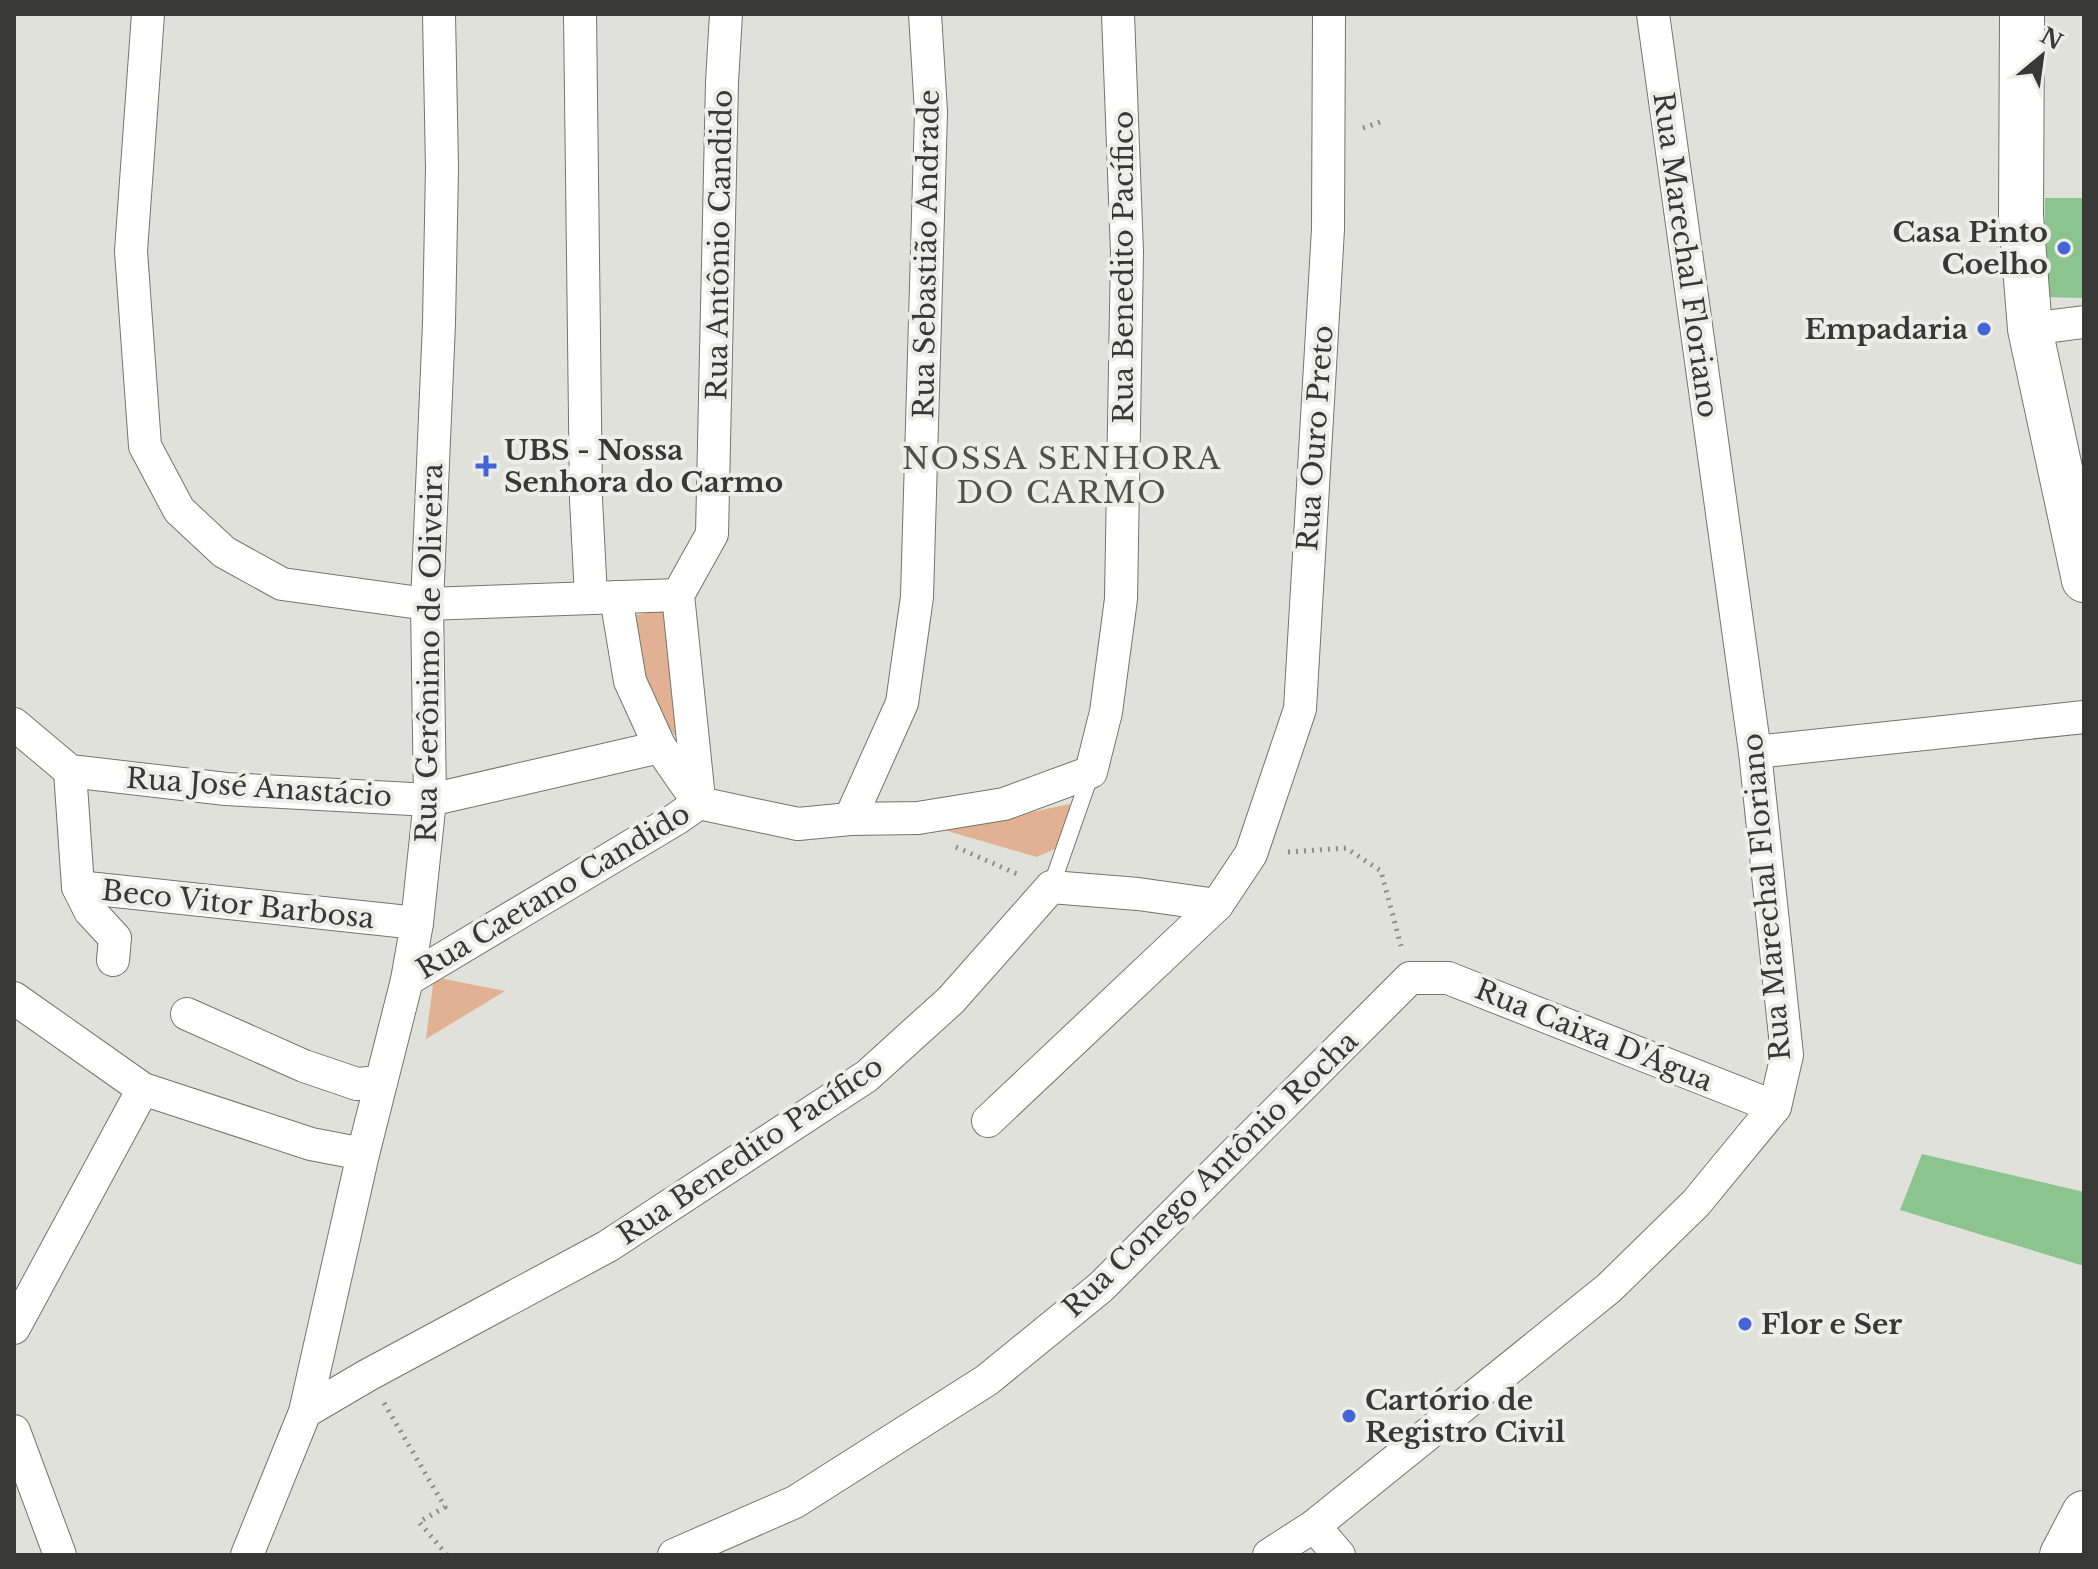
<svg xmlns="http://www.w3.org/2000/svg" width="2098" height="1569" viewBox="0 0 2098 1569" font-family="'Libre Baskerville',serif">
	<rect width="100%" height="100%" fill="#e0e1da"/>
	<g fill="#e2b092">
		<path d="M665,610L677,738C646,700 641,662 636,615Z"/>
		<path d="M1075,803L1061,846L1037,857L944,830Z"/>
		<path d="M434,977L505,991L426,1039Z"/>
	</g>
	<g fill="#8bc58d">
		<path d="M2045,198H2084V298L2044,297Z"/>
		<path d="M1922,1154L2084,1192V1266L1900,1210Z"/>
	</g>
	<g fill="none" stroke-linecap="round" stroke-linejoin="round">
		<defs>
			<path id="service" d="M1051,887L1091,773"/>
			<g id="minor">
				<path d="M148,14L131,251L145,446L179,510L224,552L282,584L427,604L678,595"/>
				<path d="M580,14L586,499L591,597"/>
				<path d="M2030,329L2084,322"/>
				<path d="M616,597L630,681L660,747L699,803L798,824L850,819L918,818L1004,804L1091,772L1106,712L1121,599L1127,252L1118,14"/>
				<path d="M14,724L70,771L226,789L430,800L660,747"/>
				<path d="M1755,752L2084,717"/>
				<path d="M70,771L78,887L90,911L115,938L113,960"/>
				<path d="M699,799L678,595L712,534L722,82L726,14"/>
				<path d="M850,819L902,703L917,597L931,112L925,14"/>
				<path d="M78,887L417,923"/>
				<path d="M407,980L676,819L699,803"/>
				<path d="M14,998L143,1089L311,1144L363,1154"/>
				<path d="M187,1014L304,1066L357,1084L381,1082"/>
				<path d="M988,1121L1217,905L1251,854L1300,709L1328,229L1329,14"/>
				<path d="M14,1328L143,1089"/>
				<path d="M305,1412L368,1375L608,1246L867,1076L951,1000L1051,887L1138,894L1217,905"/>
				<path d="M14,1431L60,1555"/>
				<path d="M1314,1526L1339,1555"/>
				<path d="M247,1555L305,1412L363,1154L407,980L417,923L430,800L427,604L439,323L442,168L439,14"/>
				<path d="M674,1555L795,1502L987,1380L1101,1287L1410,978H1448L1775,1107"/>
				<path d="M1269,1555L1314,1526L1609,1288L1696,1203L1775,1107L1787,1055L1755,752L1653,14"/>
			</g>
			<g id="secondary">
				<path d="M2022,14L2021,216L2030,329L2084,580"/>
				<path d="M2062,1555L2084,1513"/>
			</g>
		</defs>
		<use href="#service" stroke="#74756e" stroke-width="18"/>
		<use href="#minor" stroke="#74756e" stroke-width="34"/>
		<use href="#secondary" stroke="#74756e" stroke-width="46"/>
		<g stroke="#8d8e89" stroke-width="5" stroke-dasharray="2 6" stroke-linecap="butt">
			<path d="M1363,128L1380,122"/>
			<path d="M956,847L1017,874"/>
			<path d="M1288,852L1346,848L1381,871L1401,946"/>
			<path d="M384,1403L445,1507L419,1522L447,1555"/>
		</g>
		<use href="#service" stroke="#fff" stroke-width="16"/>
		<use href="#minor" stroke="#fff" stroke-width="32"/>
		<use href="#secondary" stroke="#fff" stroke-width="44"/>
	</g>
	<g fill="#4365d8" stroke="#edeee7" stroke-width="3">
		<circle cx="2064" cy="248" r="8"/>
		<circle cx="1984" cy="329" r="8"/>
		<path d="M482 454h8v8h8v8h-8v8h-8v-8h-8v-8h8z"/>
		<circle cx="1745" cy="1324" r="8"/>
		<circle cx="1349" cy="1416" r="8"/>
	</g>
	<g text-anchor="middle" stroke-width="8" stroke-linejoin="round" paint-order="stroke">
		<g font-size="28" font-weight="bold" fill="#383936" stroke="#edeee7" text-anchor="start">
			<text x="2048" y="242" text-anchor="end">Casa Pinto<tspan x="2048" dy="32">Coelho</tspan></text>
			<text x="1968" y="339" text-anchor="end">Empadaria</text>
			<text x="504" y="460">UBS - Nossa<tspan x="504" dy="32">Senhora do Carmo</tspan></text>
			<text x="1761" y="1334">Flor e Ser</text>
			<text x="1365" y="1410">Cartório de<tspan x="1365" dy="32">Registro Civil</tspan></text>
		</g>
		<g font-size="28" fill="#383936" stroke="#edeee7">
			<text transform="translate(719 245) rotate(-89)" y="10">Rua Antônio Candido</text>
			<text transform="translate(926 254) rotate(-89)" y="10">Rua Sebastião Andrade</text>
			<text transform="translate(1686 255) rotate(82)" y="10">Rua Marechal Floriano</text>
			<text transform="translate(1123 267) rotate(-90)" y="10">Rua Benedito Pacífico</text>
			<text transform="translate(1315 438) rotate(-86)" y="10">Rua Ouro Preto</text>
			<text transform="translate(429 653) rotate(-89)" y="10">Rua Gerônimo de Oliveira</text>
			<text transform="translate(259 787) rotate(4)" y="10">Rua José Anastácio</text>
			<text transform="translate(553 891) rotate(-31)" y="10">Rua Caetano Candido</text>
			<text transform="translate(1766 897) rotate(-95)" y="10">Rua Marechal Floriano</text>
			<text transform="translate(238 904) rotate(6)" y="10">Beco Vitor Barbosa</text>
			<text transform="translate(1594 1035) rotate(22)" y="10">Rua Caixa D'Água</text>
			<text transform="translate(750 1150) rotate(-34)" y="10">Rua Benedito Pacífico</text>
			<text transform="translate(1210 1174) rotate(-44)" y="10">Rua Conego Antônio Rocha</text>
		</g>
		<g font-size="30" letter-spacing="2" fill="#50514b" stroke="#edeee7">
			<text x="1062" y="469">NOSSA SENHORA<tspan x="1062" dy="34">DO CARMO</tspan></text>
		</g>
	</g>
	<rect width="2098" height="1569" fill="none" stroke="#383936" stroke-width="32"/>
	<g transform="translate(2042 56) rotate(29)" stroke="#edeee7" stroke-width="6" paint-order="stroke">
	<path d="M0-6L14 30L0 20L-14 30Z" fill="#383936"/>
	<text y="-12" font-size="22" font-weight="bold" text-anchor="middle" fill="#383936">N</text>
	</g>
</svg>
